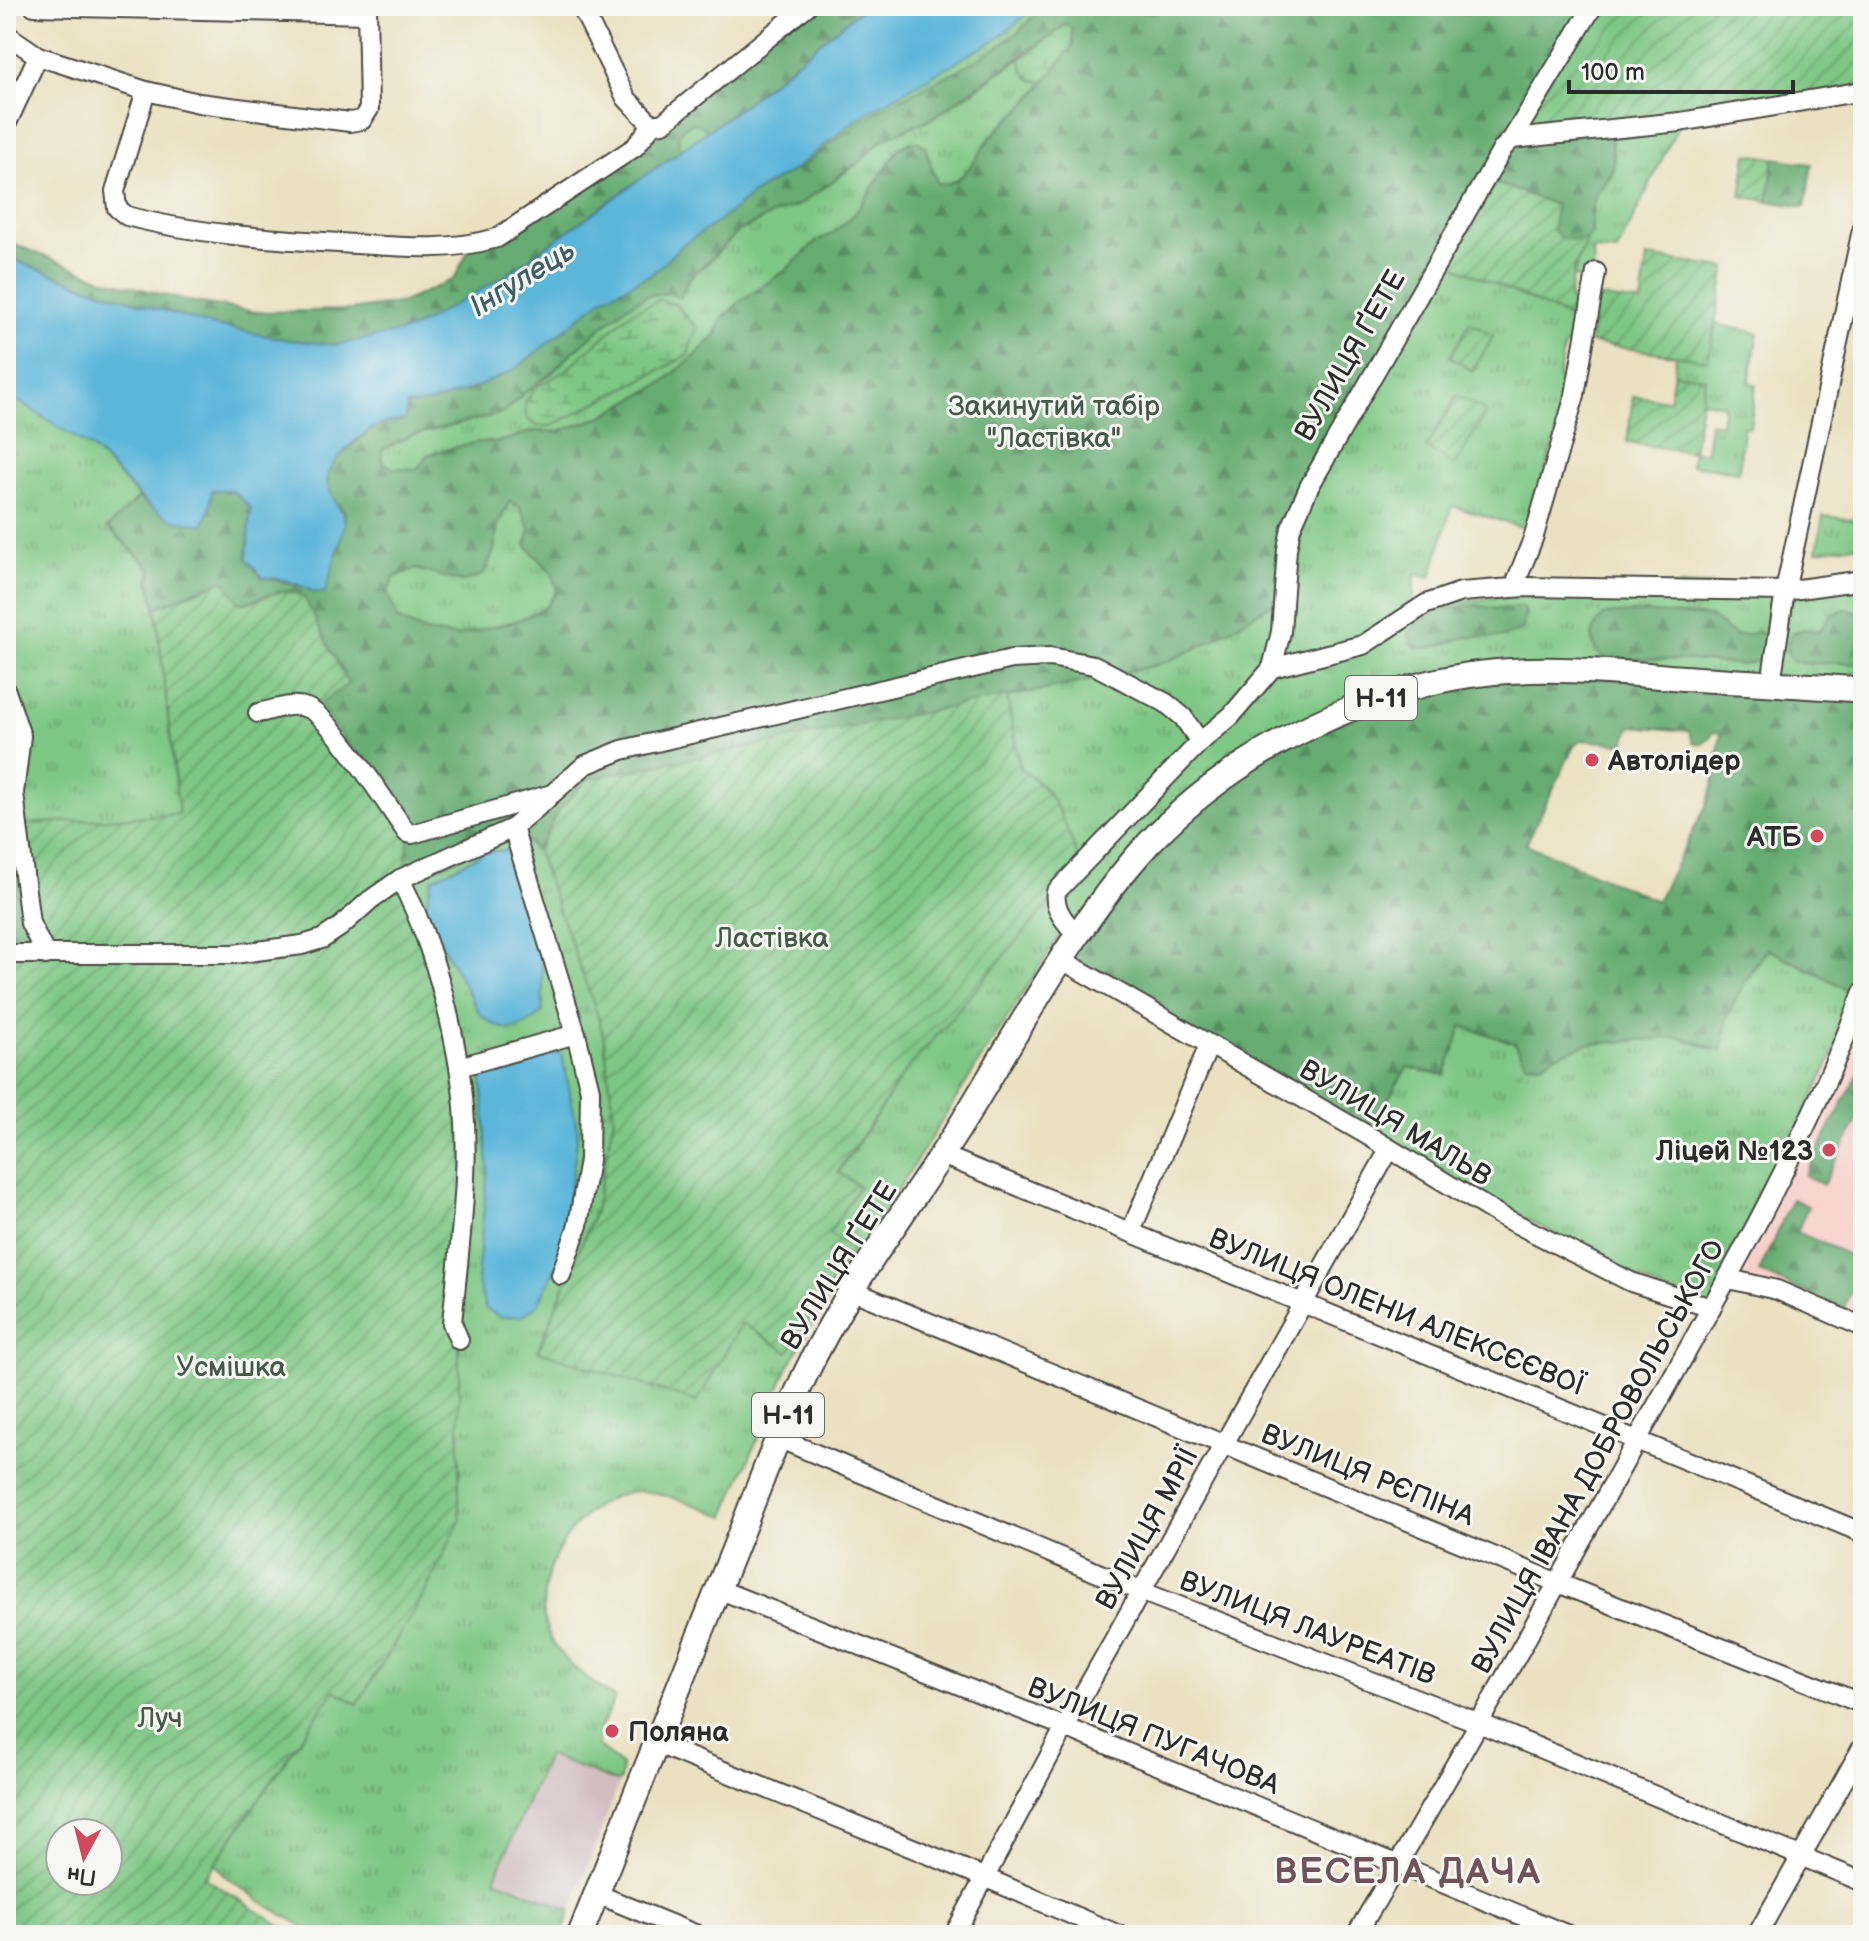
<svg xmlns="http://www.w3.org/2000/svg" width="1869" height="1941" viewBox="0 0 1869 1941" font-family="'Balsamiq Sans',sans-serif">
	<defs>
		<pattern id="grass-tufts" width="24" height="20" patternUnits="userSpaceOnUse" patternTransform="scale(2)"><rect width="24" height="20" fill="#7ec784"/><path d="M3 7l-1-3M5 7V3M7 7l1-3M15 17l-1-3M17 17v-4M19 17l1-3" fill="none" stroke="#67a26c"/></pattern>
		<pattern id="forest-firs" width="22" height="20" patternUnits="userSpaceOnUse" patternTransform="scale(2)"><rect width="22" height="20" fill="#66ac72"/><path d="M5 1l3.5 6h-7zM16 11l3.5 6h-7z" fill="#548c5e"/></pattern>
		<pattern id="wetland-marsh" width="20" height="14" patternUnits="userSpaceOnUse" patternTransform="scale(2)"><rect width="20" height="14" fill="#7ec784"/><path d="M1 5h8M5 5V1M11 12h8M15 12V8" fill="none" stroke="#67a26c"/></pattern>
		<pattern id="garden-furrows" width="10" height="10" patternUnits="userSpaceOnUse" patternTransform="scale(2)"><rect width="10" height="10" fill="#7ec784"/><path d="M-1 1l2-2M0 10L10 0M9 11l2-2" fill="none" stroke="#67a26c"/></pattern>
	</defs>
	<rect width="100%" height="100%" fill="#f6f6f2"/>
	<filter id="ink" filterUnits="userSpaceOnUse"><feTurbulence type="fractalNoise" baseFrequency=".0125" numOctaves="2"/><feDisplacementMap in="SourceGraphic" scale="16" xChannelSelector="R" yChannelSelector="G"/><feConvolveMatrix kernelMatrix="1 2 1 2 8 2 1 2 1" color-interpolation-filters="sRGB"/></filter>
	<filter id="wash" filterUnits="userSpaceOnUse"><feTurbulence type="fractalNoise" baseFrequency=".006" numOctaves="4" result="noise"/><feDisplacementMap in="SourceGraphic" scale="32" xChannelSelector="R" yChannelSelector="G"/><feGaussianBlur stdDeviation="1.8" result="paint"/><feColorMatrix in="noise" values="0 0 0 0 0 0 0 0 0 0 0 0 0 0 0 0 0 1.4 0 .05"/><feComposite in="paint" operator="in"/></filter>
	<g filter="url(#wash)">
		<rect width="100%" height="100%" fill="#ebe1c1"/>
		<path fill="#f7d0c9" d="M1863,992V1327L1729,1279Z"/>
		<path fill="#d2bec1" d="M547,1755L616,1782L620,1781L571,1910L495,1879Z"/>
		<g fill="url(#grass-tufts)" stroke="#547958" stroke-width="2">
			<path d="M1044,43L1073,45C1056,67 1040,89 1022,108C1012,118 999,127 990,138C978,154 961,190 937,183L925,147L870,194L854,215L832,234L817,241L786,270L738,303L723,318L715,336L693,358L661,384L601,417L557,432L534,431L498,442H479L436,452L427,455L418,469L392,468L382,461V450L410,436L503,413L524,393L552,373L568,356L627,306L647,295L668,293L707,264L739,231L777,212L799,205L858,163L883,139L932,118Z"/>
			<path d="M1680,122L1617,252L1593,250L1594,280L1572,277L1586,240L1592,233L1591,209L1596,195L1612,174L1614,163L1611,129Z"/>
			<path d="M1485,179L1495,183L1451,264L1581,323L1578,339L1564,346L1558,379L1571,387L1527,529L1452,506L1431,577L1415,574L1413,611L1426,604L1612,588L1863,580V690L1731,681L1104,899L1067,924L812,1325L787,1369L725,1516C698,1507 653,1485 625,1493C574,1505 530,1579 547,1629C558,1661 589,1680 615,1698L599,1731L598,1746L622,1766L620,1781L616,1782L547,1755L495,1879L571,1910L561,1935H319L271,1908L225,1876L215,1863L334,1690L358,1703L423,1596L461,1518L459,1514V1340L403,884L483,847L524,838L537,851L598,1015L604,1039L614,1117L595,1211L538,1351L743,1323L787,1250L905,1072L1056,892L1058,809L1033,778L1020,770L1007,696L1115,676L1134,668L1156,665L1211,639L1284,596L1291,528Z"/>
			<path d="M1716,324L1758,333L1749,383L1756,384L1750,427H1743L1739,472L1691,465L1693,452H1706L1710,422L1721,424L1724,405L1701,401L1705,378L1674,373L1676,355L1708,359Z"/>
			<path d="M6,393L93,449L139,497L108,528L152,569L149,582L156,608L179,814L17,825L6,691Z"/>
			<path d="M510,501L520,507L531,528L526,545L552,573L557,590L546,607L519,620L456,636L424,632L398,620L387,593L394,577L416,569L462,582L494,551L498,524Z"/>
			<path d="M1823,516L1863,521V544L1817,551Z"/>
			<path d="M1768,949L1838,984L1859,1001L1711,1308L1678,1299L1367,1135L1407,1067L1445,1075L1461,1026L1515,1043L1526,1062L1589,1044L1625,1041L1680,1037L1713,1050C1727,1014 1744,980 1768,949Z"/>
		</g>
		<g fill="url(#forest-firs)" stroke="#486c4e" stroke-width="2" fill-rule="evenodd">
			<path d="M807,6H865L741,107L505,276L410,330L336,345L288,340L210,325L84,286L6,257V241L103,279L188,301L258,312L351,310L403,302L454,279L471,245L583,180Z"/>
			<path d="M1036,6H1593L1614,163C1611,176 1604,182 1597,193C1590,205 1592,219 1592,233L1586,240L1562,239L1553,230L1555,204L1485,180L1309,487L1284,596C1244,620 1202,650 1157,665C1143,669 1131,669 1115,676L587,779L558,811L537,851L524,838L483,847L403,884L321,703L348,683L292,591L278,592L240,604L199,589L156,608L149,582L152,569L108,527L139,497L149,506L210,507L212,490H232L251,508L247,559L262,577L299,585L330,573L345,524L344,512L331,497L327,476L332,463L372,428L387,422L405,420L407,405L430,403L477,387L605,297L653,273L682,245L719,221L754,193L795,169L828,140ZM1066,25L1072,45C1056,67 1040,89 1022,108C1012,118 999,127 990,138C978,154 961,191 937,183L925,147L919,142H911L899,148L854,215L832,234L817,241L786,270L738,303L723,318L715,336L693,358L661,384L601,417L557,432L534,431L498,442H479L436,452L427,455L418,469L392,468L382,461V450L410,436L503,413L524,393L552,373L568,356L627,306L648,295L668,293L680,298L688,280L739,231L777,212L799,205L858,163L883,139L932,118ZM510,501L520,507L530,528L526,545L552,573L557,591L546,607L519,620L456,636L424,632L398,620L387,592L394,577L416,569L462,582L483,575L494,551L498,524Z"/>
			<path d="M1774,158L1812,164L1805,207L1768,201Z"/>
			<path d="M1476,605L1497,609L1522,607L1526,612L1523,628C1497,646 1485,631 1460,639C1444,644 1433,649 1416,648L1411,643L1409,634C1424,608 1450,608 1476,605Z"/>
			<path d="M1844,609L1863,612V665C1852,664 1842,662 1831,663C1807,664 1775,669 1792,633L1804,629L1818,632L1830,616Z"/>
			<path d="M1642,612L1710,617L1735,636L1758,632L1771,641L1759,661L1743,665L1689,660L1605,658C1586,645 1590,630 1604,615Z"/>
			<path d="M1483,673L1863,690V992L1859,1001L1838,984L1768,949L1753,968L1727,1016L1722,1051L1680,1037L1625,1041L1589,1044L1553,1056L1542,1064L1526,1063L1515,1043L1462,1026L1445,1075L1407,1067L1367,1135L1062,960L1146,847L1267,749ZM1632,726L1689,731L1693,742L1701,745L1708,740L1714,732L1721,733L1713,785L1707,804L1657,901L1526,844L1574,746L1582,740L1624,744Z"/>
			<path d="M6,691L21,736L14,793L46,955L6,954Z"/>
			<path d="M1863,1065V1110L1823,1185L1805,1175Z"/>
			<path d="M1792,1199L1808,1206L1797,1232L1863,1261L1843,1310L1759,1272Z"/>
		</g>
		<g fill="url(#wetland-marsh)" stroke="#547958" stroke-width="2">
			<path d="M1028,6H1038L1040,9C1005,56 923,84 872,114C846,129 823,151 798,170L791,171L800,155Z"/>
			<path d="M1066,25L1072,27L1073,45L1045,82C1030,82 1022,74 1021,59Z"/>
			<path d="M693,123C703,125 707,128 711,139L681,150C675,137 679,128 693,123Z"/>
			<path d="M660,300L675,304L697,328L687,356L551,426H537L526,418L525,402L535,388L565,371L633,311Z"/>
		</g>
		<g fill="url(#garden-furrows)" stroke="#547958" stroke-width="2" fill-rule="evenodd">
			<path d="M1593,6H1863V91L1512,139Z"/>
			<path d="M1747,154L1774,158L1768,201L1741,196Z"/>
			<path d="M1495,183L1556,205L1553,230L1562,239L1586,240L1574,269L1569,299L1584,302L1581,323L1451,264Z"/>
			<path d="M1647,257L1726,268L1708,360L1590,343L1597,297L1641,303Z"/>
			<path d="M1470,322L1493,336L1473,371L1450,357Z"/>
			<path d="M1674,373L1705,378L1693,452L1627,443L1633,396L1669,400Z"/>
			<path d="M1457,395L1486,412L1455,465L1426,448Z"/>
			<path d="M224,580L240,604C266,601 278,583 304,597L348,684L321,703L327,715L410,827L403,884L465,1098L459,1340V1514L461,1518L423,1596L357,1704L334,1690L205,1878L296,1935H6V954L45,955L17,825L179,814L156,608ZM60,1833H108V1881H60Z"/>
			<path d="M1007,696L1020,770C1056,786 1068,833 1081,866L905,1072L838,1172L859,1186L829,1234L853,1249L788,1352L742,1323L697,1402L538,1351L595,1211L614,1117L604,1039L598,1016L537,851L558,811L587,779Z"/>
		</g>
		<g fill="#5cb6da" stroke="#447082" stroke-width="2">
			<path d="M865,6H1036L1000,37L858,118L795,169L754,193L719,221L682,245L653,273L605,297L514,370L477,387L430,403L407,405L405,420C394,422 384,422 374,428C361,434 328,463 327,478C327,497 343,505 345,524L325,593L315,592L286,580L262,577L247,559L251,508L232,490H212L210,507L204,525L173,520L149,506L93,449L6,393V257L84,286L210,325L288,340L336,345L410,330L505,276L741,107Z"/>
			<path d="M505,850L516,857C531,907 547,959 542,1012C520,1033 503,1035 480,1014L424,912L432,879L485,852Z"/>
			<path d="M543,1052L562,1054L578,1133L561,1257L538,1304L522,1316L500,1317L485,1308L477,1279L488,1167L481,1070Z"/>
		</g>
	</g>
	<g filter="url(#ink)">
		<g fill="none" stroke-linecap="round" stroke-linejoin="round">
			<defs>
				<g id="minor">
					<path d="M34,6L367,14"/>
					<path d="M6,34L38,56L146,91L199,103L350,122L362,120L369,109L367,6"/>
					<path d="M146,91L115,191L117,208L127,216C193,234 270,239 339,243C393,246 445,253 497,238L635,147L652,125L626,98L581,6"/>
					<path d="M6,125L38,56"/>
					<path d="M652,125L663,123L807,6"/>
					<path d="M1512,139L1680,122L1863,91"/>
					<path d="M1514,587L1534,536L1575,395L1596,272"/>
					<path d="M1272,668L1363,645L1426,604L1461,592L1525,587L1785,591L1863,580"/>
					<path d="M1771,683L1785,591L1863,225"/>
					<path d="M6,691L21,736L14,793L30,923L46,955"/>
					<path d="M258,713C274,710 291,702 307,708C332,717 389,808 407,833L412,834L552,794L585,765L622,750L1012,659L1050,657L1094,665L1166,703L1183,717L1200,742"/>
					<path d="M513,828L576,1034L590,1090L589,1160L578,1225L561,1275"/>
					<path d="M400,879C430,937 448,1003 459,1067L576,1034"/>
					<path d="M1078,936C1067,924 1053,910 1056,892L1200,742L1231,716L1272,668L1281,632L1287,549L1291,528L1309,487L1503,148L1512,139L1593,6"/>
					<path d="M6,954H234L302,945L322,939L340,927L370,900L400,879L513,828L547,799"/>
					<path d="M1062,960L1367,1135L1499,1215L1631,1282L1711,1308"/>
					<path d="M942,1155L1863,1533"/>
					<path d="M1131,1231L1209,1045"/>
					<path d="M1729,1279L1777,1290L1863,1327"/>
					<path d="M853,1291L1558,1583L1863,1704"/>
					<path d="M459,1340L452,1323C460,1239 474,1151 459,1067"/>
					<path d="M778,1438L1143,1592L1479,1723L1863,1882"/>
					<path d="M718,1589L1065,1727L1568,1935"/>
					<path d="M655,1743L986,1878L1119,1935"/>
					<path d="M597,1894L697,1935"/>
					<path d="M954,1935L1065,1727L1389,1150"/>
					<path d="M1356,1935C1453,1772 1545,1606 1637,1440C1719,1294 1804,1149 1863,992"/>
					<path d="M1757,1935L1863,1746"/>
				</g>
				<path id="major" d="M580,1935C631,1807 681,1680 733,1552C757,1493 778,1433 805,1375C847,1285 912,1204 964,1120C1021,1027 1074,925 1148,844C1223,764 1326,709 1433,682C1515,662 1599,671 1683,678C1743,682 1803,685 1863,690"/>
			</defs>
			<use href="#minor" stroke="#484642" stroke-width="22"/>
			<use href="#major" stroke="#484642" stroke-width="28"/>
			<use href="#minor" stroke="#fff" stroke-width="18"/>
			<use href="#major" stroke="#fff" stroke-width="24"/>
		</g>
	</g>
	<g fill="#d1495b" stroke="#f6f6f2" stroke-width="3">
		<circle cx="1592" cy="760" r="8"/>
		<circle cx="1817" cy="836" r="8"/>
		<circle cx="1829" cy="1150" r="8"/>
		<circle cx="612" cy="1731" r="8"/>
	</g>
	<g text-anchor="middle" stroke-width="6" stroke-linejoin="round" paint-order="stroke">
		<g fill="#f6f6f2" stroke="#686867" stroke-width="2">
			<rect x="1345" y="676" width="72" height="44" rx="6"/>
			<rect x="752" y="1393" width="72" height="44" rx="6"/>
		</g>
		<g font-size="26" font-weight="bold" fill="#2b2b2b">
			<text x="1381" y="707">Н-11</text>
			<text x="788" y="1424">Н-11</text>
		</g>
		<g font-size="28" fill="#2b2b2b" stroke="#f6f6f2">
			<text transform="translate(1349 355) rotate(-60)" y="10">ВУЛИЦЯ ҐЕТЕ</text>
			<text transform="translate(1396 1122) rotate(31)" y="10">ВУЛИЦЯ МАЛЬВ</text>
			<text transform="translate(838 1265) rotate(-58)" y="10">ВУЛИЦЯ ҐЕТЕ</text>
			<text transform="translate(1397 1311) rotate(22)" y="10">ВУЛИЦЯ ОЛЕНИ АЛЕКСЄЄВОЇ</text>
			<text transform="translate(1597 1456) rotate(-61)" y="10">ВУЛИЦЯ ІВАНА ДОБРОВОЛЬСЬКОГО</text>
			<text transform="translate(1368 1474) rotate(22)" y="10">ВУЛИЦЯ РЄПІНА</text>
			<text transform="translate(1146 1528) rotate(-61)" y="10">ВУЛИЦЯ МРІЇ</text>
			<text transform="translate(1308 1627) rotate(21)" y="10">ВУЛИЦЯ ЛАУРЕАТІВ</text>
			<text transform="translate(1154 1735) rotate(22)" y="10">ВУЛИЦЯ ПУГАЧОВА</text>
		</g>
		<g font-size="28" fill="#445a46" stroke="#f6f6f2">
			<text x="1054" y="415">Закинутий табір<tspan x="1054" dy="32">"Ластівка"</tspan></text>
			<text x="772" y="947">Ластівка</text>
			<text x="231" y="1376">Усмішка</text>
			<text x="160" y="1727">Луч</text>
		</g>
		<g font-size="28" font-weight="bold" fill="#2b2b2b" stroke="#f6f6f2" text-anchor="start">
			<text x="1608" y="770">Автолідер</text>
			<text x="1801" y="846" text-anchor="end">АТБ</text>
			<text x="1813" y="1160" text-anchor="end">Ліцей №123</text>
			<text x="628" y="1741">Поляна</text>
		</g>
		<g font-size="30" font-style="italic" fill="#3c5c68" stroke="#f6f6f2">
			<text transform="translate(522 278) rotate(-32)" y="10">Інгулець</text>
		</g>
		<g font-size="36" font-weight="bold" letter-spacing="2" fill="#6f525c" stroke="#f6f6f2">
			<text x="1408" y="1883">ВЕСЕЛА ДАЧА</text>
		</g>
	</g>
	<rect width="1869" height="1941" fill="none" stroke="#f6f6f2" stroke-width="32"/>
	<g transform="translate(84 1857) rotate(187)"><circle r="38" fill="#f6f6f2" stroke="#a5a5a2" stroke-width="2"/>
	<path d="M0-6L14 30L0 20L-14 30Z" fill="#d1495b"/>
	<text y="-12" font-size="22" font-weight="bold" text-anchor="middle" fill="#2b2b2b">Пн</text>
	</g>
	<path d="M1569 80v12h224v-12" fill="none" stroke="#2b2b2b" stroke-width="4"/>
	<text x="1581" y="80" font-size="24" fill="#2b2b2b" stroke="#f6f6f2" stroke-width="6" paint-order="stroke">100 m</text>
</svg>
